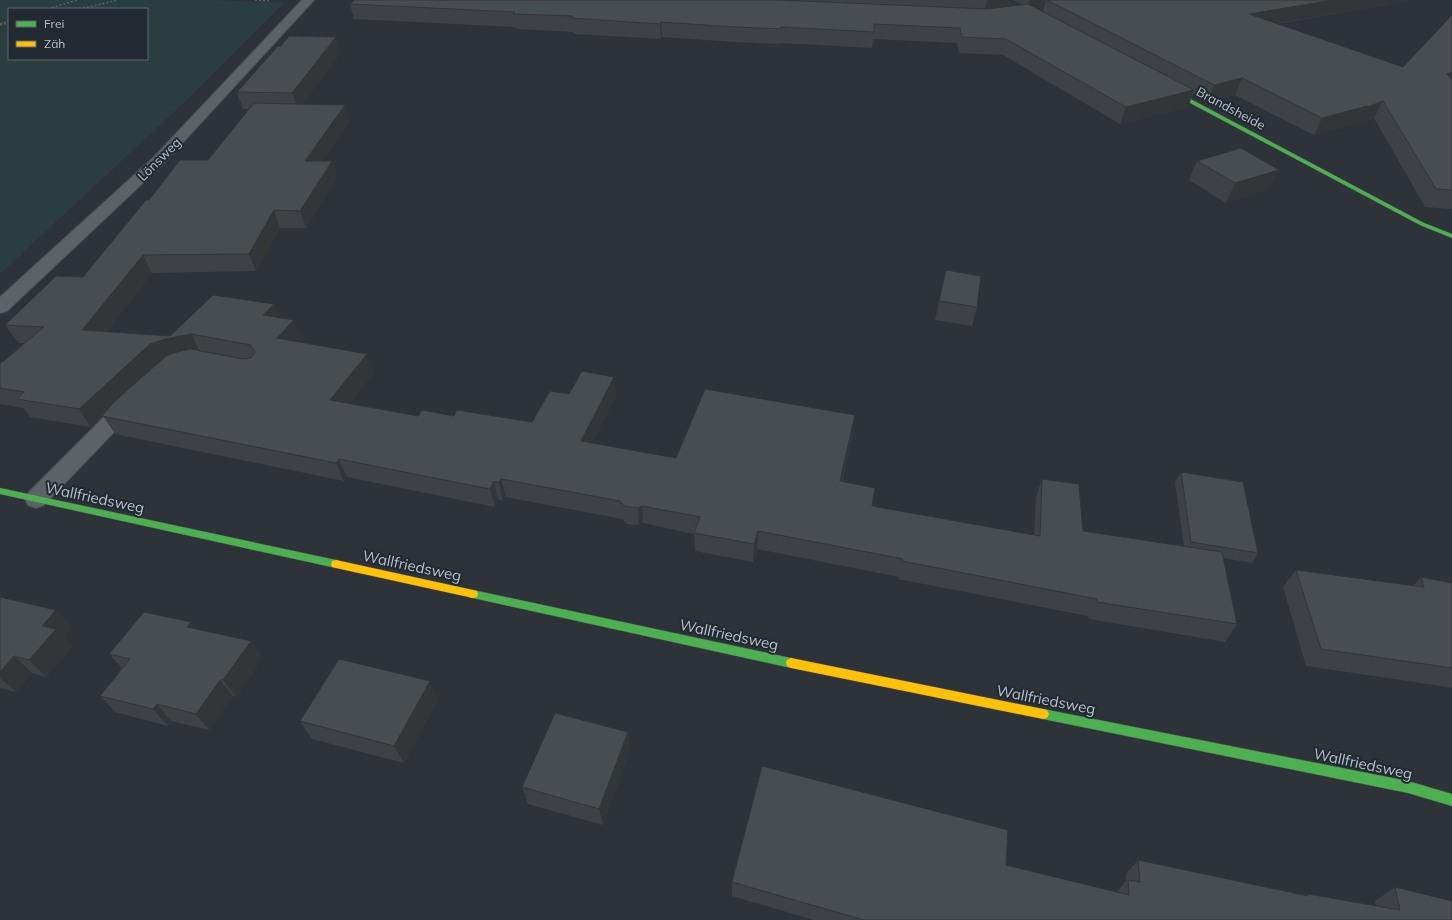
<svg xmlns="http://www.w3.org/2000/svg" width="1452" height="920" viewBox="0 0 1452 920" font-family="Mulish,sans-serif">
	<rect width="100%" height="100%" fill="#2d3339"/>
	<path fill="#2b3e3f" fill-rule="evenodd" d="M0,0H215L284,3L189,98L0,274ZM9,9H147V59H9Z"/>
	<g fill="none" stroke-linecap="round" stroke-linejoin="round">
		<defs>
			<path id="lane" d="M129,397L136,399L139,404L136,409L44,505L36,508L28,505L25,499L28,493L122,399Z"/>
			<path id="street" d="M302,0H314L163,164L7,311L0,313V297L153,158Z"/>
			<g id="fast">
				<path d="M1162,86H1166L1424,223L1452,234V238L1420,225L1162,88Z"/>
				<path d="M0,488L336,560L340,561L341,564L340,567L336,568L0,494Z"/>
				<path d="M473,590L791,658L795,660L796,663L795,666L791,668L473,598L469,597L468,594L469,591Z"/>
				<path d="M1043,709L1408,781L1452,794V806L1408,793L1043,719L1039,718L1037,714L1039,710Z"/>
			</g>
			<g id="slow">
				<path d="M336,560L473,590L477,591L478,594L477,597L473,598L336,568L332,567L331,564L332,561Z"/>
				<path d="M791,658L1043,709L1047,710L1049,714L1047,718L1043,719L791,668L787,666L786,663L787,660Z"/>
			</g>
		</defs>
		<use href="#lane" stroke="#4b4f54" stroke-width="2"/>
		<use href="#street" stroke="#4b4f54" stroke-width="2"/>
		<use href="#fast" stroke="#4b4f54" stroke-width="1"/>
		<use href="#slow" stroke="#4b4f54" stroke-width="1"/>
		<g stroke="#5b6064" stroke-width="1.5" stroke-dasharray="2 2" stroke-linecap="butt">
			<path d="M255,0L269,1"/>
			<path d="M48,9L77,0"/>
			<path d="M71,9L89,7L118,0"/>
			<path d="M0,24L9,21"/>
			<path d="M0,25L9,23"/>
		</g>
		<use href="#lane" fill="#5d6267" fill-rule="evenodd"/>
		<use href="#street" fill="#5d6267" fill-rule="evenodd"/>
		<use href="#fast" fill="#4caf50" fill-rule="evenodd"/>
		<use href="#slow" fill="#ffc107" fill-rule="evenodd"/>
	</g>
	<g fill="#3e4247" fill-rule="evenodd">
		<path d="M355,0H1011L1010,6L1022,4L1012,0H1413L1277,24L1403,67L1452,15V209L1425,207L1374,118L1356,125L1358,123L1314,135L1235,95L1207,102L1193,94L1188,107L1120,124L1003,55L959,53L957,43L873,39L872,48L781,43L780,44L734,42L662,37L661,39L574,34L573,32L516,29L515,27L354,19L350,4ZM1045,4L1043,11L1033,6Z"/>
		<path d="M336,37L341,52L302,104L350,121L322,161H332L337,177L306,228H280L256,271L152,273L106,332L170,336L274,304L279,318L302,337L298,342L367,354L374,372L349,404L418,416H454L532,422L569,394L616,395L592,443L676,458L853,433L842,482L872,506L1034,535L1036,497L1042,479L1083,531L1184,546L1175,482L1181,472L1258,553L1252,563L1223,558L1237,624L1225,642L1089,619L1088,616L898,579L899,577L757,549L753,562L695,551L694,534L643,523L639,525L626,524L622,519L506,497L503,501L498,499L495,507L347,477L344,481L115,434L103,416L91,427L30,417L23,408L0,404V364L25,343H18L5,325L83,277L149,200L208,160L249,109H243L237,92L281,46Z"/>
		<path d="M1197,161L1270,189L1226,203L1189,180Z"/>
		<path d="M946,270L977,307L972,326L935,320Z"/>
		<path d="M1296,570L1413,586L1421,577L1452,583V688L1435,685L1306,666L1283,587Z"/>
		<path d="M0,597L56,610L72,627L64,637L73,646L46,677L32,673L16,692L0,688Z"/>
		<path d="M196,629L251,641L262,658L236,697L233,696L209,730L171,721L168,726L115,712L100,696L122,668L109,654Z"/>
		<path d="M438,699L404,763L312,739L300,721Z"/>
		<path d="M628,732L630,750L603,825L528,804L522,787Z"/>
		<path d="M1138,860L1306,895L1308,894L1376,906L1375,901L1395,887L1452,920H814L732,896V882L1006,865L1117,892L1126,881V874Z"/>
	</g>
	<g fill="#323639">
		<path d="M987,0H1011L1009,10L984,14Z"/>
		<path d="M1030,0H1046L1045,4L1028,7Z"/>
		<path d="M1334,0H1413L1243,29L1249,14Z"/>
		<path d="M661,22L662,37L661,39L660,24Z"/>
		<path d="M336,37L341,52L298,109L292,93Z"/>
		<path d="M1452,72V85L1447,74Z"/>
		<path d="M1242,78L1235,95L1207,102L1214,85Z"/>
		<path d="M1194,90L1188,107L1120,124L1126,107Z"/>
		<path d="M1383,101L1374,118L1356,125L1358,123L1314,135L1322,118Z"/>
		<path d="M345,105L350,121L311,177L305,161Z"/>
		<path d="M332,161L337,177L306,228L300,211Z"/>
		<path d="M1279,170L1270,189L1226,203L1235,183Z"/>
		<path d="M274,210L280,228L256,271L249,254Z"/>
		<path d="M143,255L152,273L93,348L82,330Z"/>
		<path d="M274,304L281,322L263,315Z"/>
		<path d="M294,320L302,337L285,356L277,338Z"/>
		<path d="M191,334L200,352L160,362L91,427L79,409L150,344L165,339Z"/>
		<path d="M367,354L374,372L338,418L330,400Z"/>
		<path d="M614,377L616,395L584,459L581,441Z"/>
		<path d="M855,415L853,433L837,499L840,481Z"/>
		<path d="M339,459L347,477L344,481L336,463Z"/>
		<path d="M501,479L506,497L503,501L499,483Z"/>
		<path d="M494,481L498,499L495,507L490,489Z"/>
		<path d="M642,506L643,523L639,525L638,508Z"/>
		<path d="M758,531L757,549L753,562L754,544Z"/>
		<path d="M56,610L72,627L64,637L73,646L46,677L29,660L42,626Z"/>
		<path d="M191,622L203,639L187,627Z"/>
		<path d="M251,641L262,658L236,697L223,680Z"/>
		<path d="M14,656L32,673L16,692L0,678V672Z"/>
		<path d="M220,680L233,696L209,730L196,714Z"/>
		<path d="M430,681L438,699L404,763L394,746Z"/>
		<path d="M157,704L171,721L168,726L153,709Z"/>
		<path d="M628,732L630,750L603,825L599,809Z"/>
	</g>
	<g fill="#484d52" stroke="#323639">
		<path d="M355,0H779L987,9L1028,4L1194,90L1126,107L1006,39L962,37L960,28L874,24V32L781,27V29L735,27L661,22L660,24L572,18L573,16L513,14L515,12L350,4Z"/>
		<path d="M1047,0H1334L1249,14L1403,67L1452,15V72L1447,74L1452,80V190L1436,189L1383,101L1365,108L1367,106L1322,118L1242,78L1214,85Z"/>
		<path d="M289,36L336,37L292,93L237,92L278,46H281Z"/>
		<path d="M254,103L345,105L305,161H332L300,211L274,210L249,254L143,255L82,330L170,336L213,295L274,304L263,315L294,320L277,338L367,354L330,400L418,416L422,410L454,416L457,410L532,422L550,391L569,394L582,371L614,377L581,441L676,458L705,389L855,415L840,481L875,488L872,506L1040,536L1042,479L1079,484L1083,531L1222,552L1237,624L1097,602V599L902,561L903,559L758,531L754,544L694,533L700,517L642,506L638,508L624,506L620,501L501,479L499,483L494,481L490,489L339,459L336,463L102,416L113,403L166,356L177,352L190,349L243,359L251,358L255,352L251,345L191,334L165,339L150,344L79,409L17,399L24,392L0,388V364L44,327L5,325L56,276L83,277L146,200H149L180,160H208Z"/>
		<path d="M1241,148L1279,170L1235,183L1197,161Z"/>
		<path d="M946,270L981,276L977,307L939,301Z"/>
		<path d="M1181,472L1243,482L1258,553L1191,542Z"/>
		<path d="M1296,570L1424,587L1421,577L1452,583V668L1321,649Z"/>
		<path d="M0,597L56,610L42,626L56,629L29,660L14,656L0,672Z"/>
		<path d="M144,612L191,622L187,627L251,641L223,680H220L196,714L157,704L153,709L100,696L130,659L109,654Z"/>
		<path d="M339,659L430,681L394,746L300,721Z"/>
		<path d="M555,713L628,732L599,809L522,787Z"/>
		<path d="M762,766L1008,830L1006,865L1129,895L1128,880L1140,882L1138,860L1308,896V894L1400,910L1395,887L1452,901V920H864L732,882Z"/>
	</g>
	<g text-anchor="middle" stroke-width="4" stroke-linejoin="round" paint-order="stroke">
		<g font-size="13" fill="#b8c0c9" stroke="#212a33">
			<text transform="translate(1231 108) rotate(28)" y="5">Brandsheide</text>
			<text transform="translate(159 159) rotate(-45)" y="5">Lönsweg</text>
		</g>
		<g font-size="15" fill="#b8c0c9" stroke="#212a33">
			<text transform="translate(95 498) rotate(12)" y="5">Wallfriedsweg</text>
			<text transform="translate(412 566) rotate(12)" y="5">Wallfriedsweg</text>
			<text transform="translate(729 635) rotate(12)" y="5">Wallfriedsweg</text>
			<text transform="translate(1046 700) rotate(11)" y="5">Wallfriedsweg</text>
			<text transform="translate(1363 764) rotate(12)" y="5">Wallfriedsweg</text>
		</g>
	</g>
	<rect x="8" y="8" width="140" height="52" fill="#212a33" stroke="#5d666f"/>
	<rect x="16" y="21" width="20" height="6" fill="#4caf50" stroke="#5d666f"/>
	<text x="44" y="28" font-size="12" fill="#b8c0c9">Frei</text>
	<rect x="16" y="41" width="20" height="6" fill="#ffc107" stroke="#5d666f"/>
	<text x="44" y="48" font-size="12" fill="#b8c0c9">Zäh</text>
</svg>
